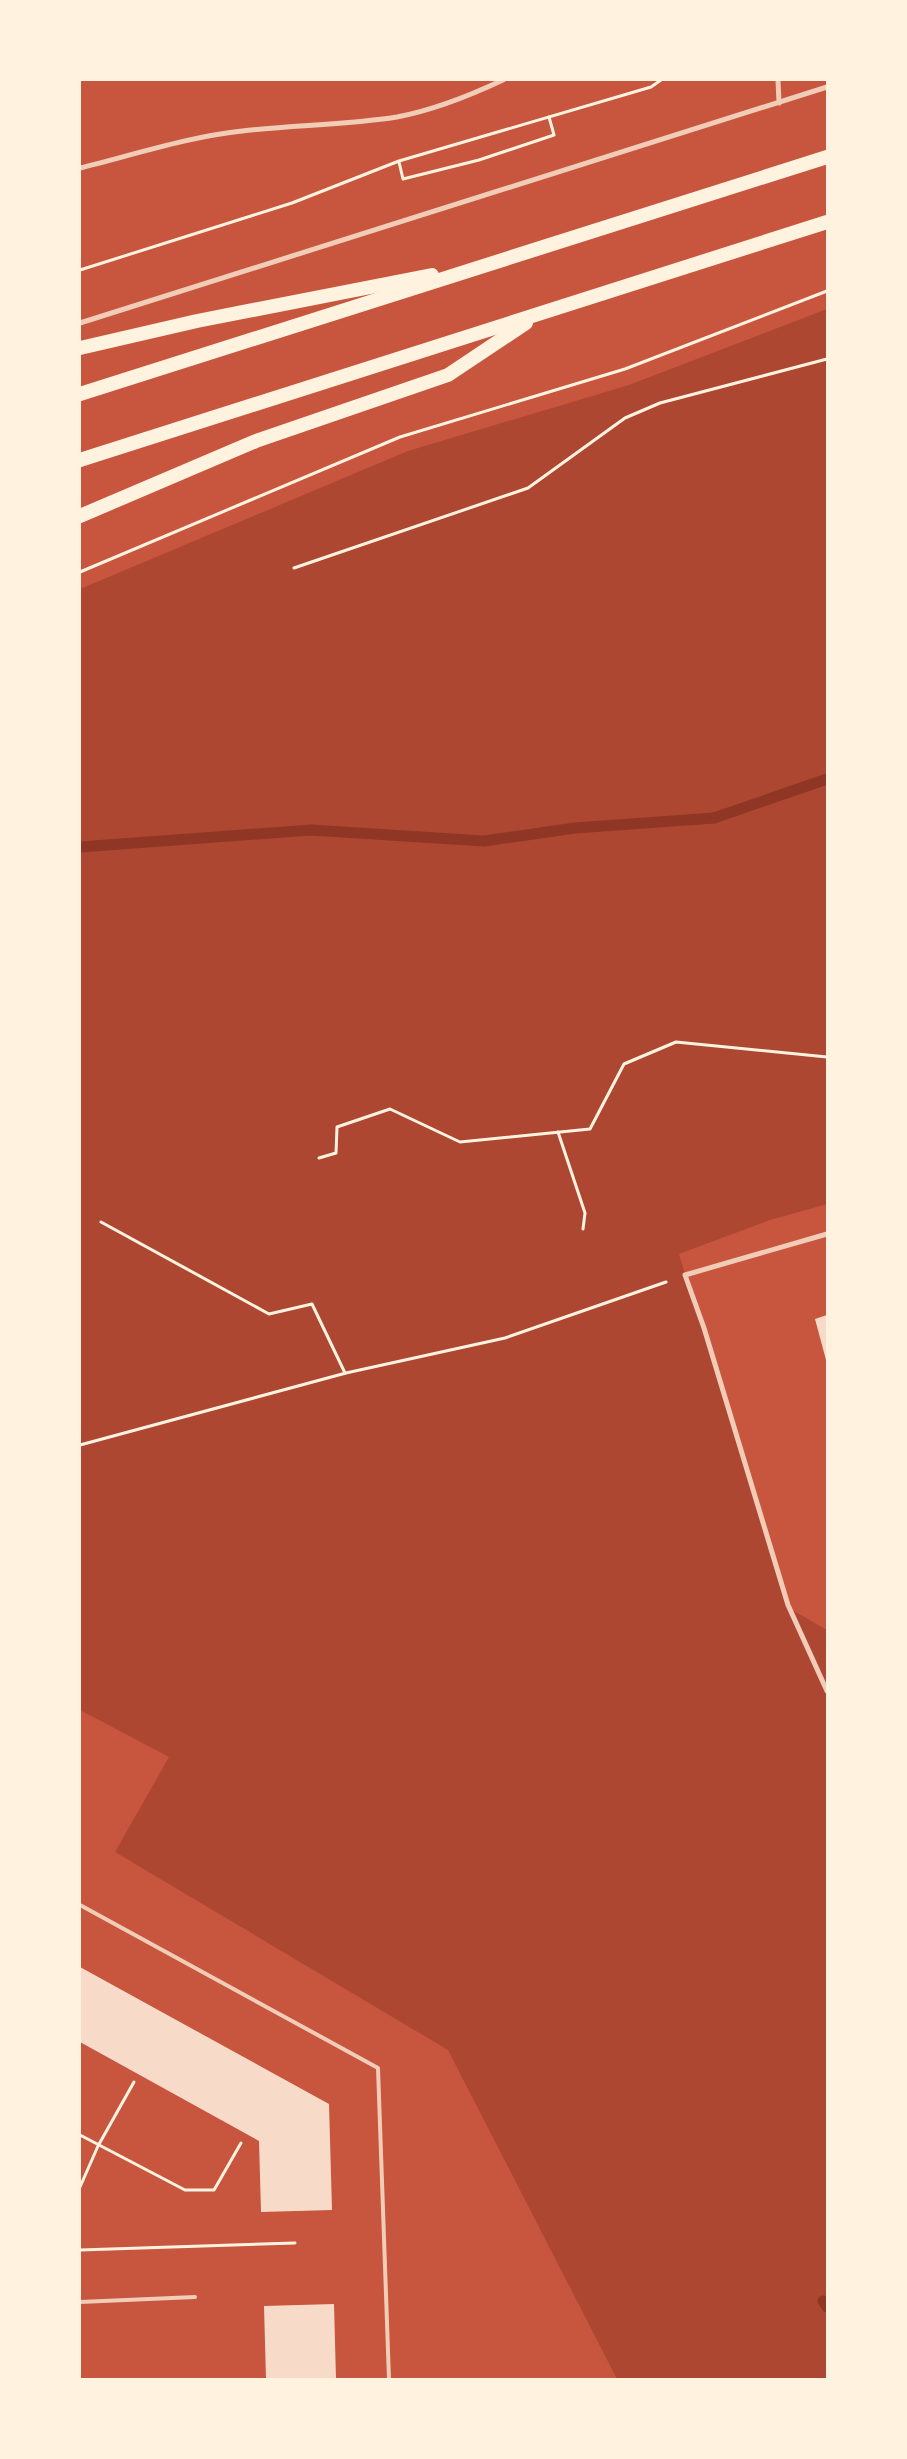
<svg xmlns="http://www.w3.org/2000/svg" width="907" height="2459" viewBox="0 0 907 2459" font-family="'Crimson Pro',serif">
	<rect width="100%" height="100%" fill="#c8553d"/>
	<path fill="#ae4732" d="M827,309V1204L770,1220L679,1254L787,1607L827,1630V2379H617L448,2050L115,1852L169,1757L80,1710V589L408,451L629,385Z"/>
	<g fill="none" stroke-linecap="round" stroke-linejoin="round">
		<g stroke="#8f3625" stroke-width="11">
			<path d="M80,847L311,830L484,841L575,828L714,818L827,779"/>
			<path d="M823,2301L827,2307"/>
		</g>
	</g>
	<g fill="#f7dbc8">
		<path d="M827,1315V1360H826L815,1319Z"/>
		<path d="M80,1967L329,2104L332,2210L261,2212L259,2141L80,2042Z"/>
		<path d="M334,2304L336,2379H266L264,2306Z"/>
	</g>
	<g fill="none" stroke-linecap="round" stroke-linejoin="round">
		<g stroke="#fff3e0" stroke-width="3">
			<path d="M399,162L403,179L479,160L554,135L549,117"/>
			<path d="M80,270L292,203L399,161L651,87L661,80"/>
			<path d="M294,568L528,488L625,418L660,403L827,359"/>
			<path d="M80,572L400,437L625,369L827,291"/>
			<path d="M558,1132L585,1213L583,1229"/>
			<path d="M319,1158L336,1153L337,1127L390,1109L460,1142L590,1129L624,1064L676,1042L827,1057"/>
			<path d="M101,1222L269,1314L312,1304L345,1373"/>
			<path d="M80,1445L346,1373L505,1338L666,1282"/>
			<path d="M80,2135L185,2190H214L241,2143"/>
			<path d="M80,2187L98,2146L134,2082"/>
			<path d="M80,2250L295,2243"/>
		</g>
		<g stroke="#f1ccb7" stroke-width="4">
			<path d="M80,1905L378,2068L389,2379"/>
			<path d="M80,2302L195,2297"/>
		</g>
		<g stroke="#f1ccb7" stroke-width="5">
			<path d="M778,80L779,103"/>
			<path d="M80,168C133,155 187,137 242,131C293,125 346,125 397,117C434,110 469,96 503,80"/>
			<path d="M80,323L827,87"/>
			<path d="M827,1234L685,1275L704,1328L788,1605L827,1691"/>
		</g>
		<g stroke="#fff3e0" stroke-width="14">
			<path d="M80,348L197,321L432,275"/>
			<path d="M80,394L827,157"/>
			<path d="M80,460L827,222"/>
			<path d="M80,516L256,441L448,375L526,323"/>
		</g>
	</g>
	<rect width="907" height="2459" fill="none" stroke="#fff3e0" stroke-width="162"/>
</svg>
